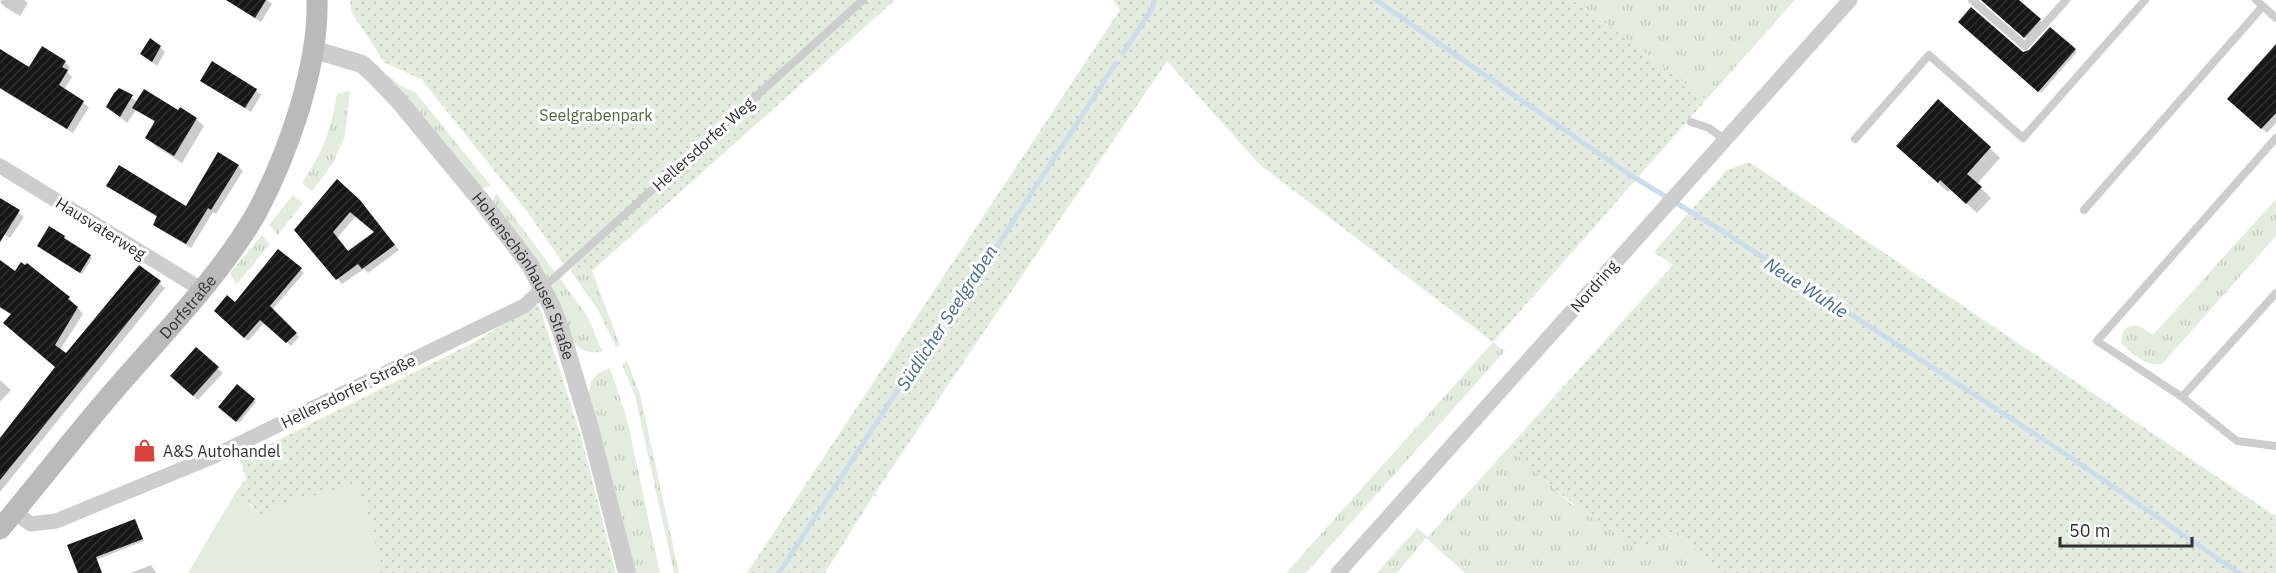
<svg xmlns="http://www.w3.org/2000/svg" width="2276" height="573" viewBox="0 0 2276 573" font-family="'IBM Plex Sans',sans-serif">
	<defs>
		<pattern id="grass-tufts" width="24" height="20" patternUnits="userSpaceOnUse" patternTransform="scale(1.5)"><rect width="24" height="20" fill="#e4ecdf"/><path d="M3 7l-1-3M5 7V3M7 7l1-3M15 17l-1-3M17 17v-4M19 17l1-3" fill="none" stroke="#c4cbc0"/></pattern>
		<pattern id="park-dots" width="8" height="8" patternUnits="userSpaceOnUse" patternTransform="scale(1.5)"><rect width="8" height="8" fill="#e4ecdf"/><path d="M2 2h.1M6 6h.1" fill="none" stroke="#c4cbc0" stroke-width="1.8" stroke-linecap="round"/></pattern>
		<pattern id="building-hatch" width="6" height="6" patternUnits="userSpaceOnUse" patternTransform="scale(1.5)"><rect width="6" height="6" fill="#171717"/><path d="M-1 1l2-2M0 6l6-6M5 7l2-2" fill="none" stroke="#303030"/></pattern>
	</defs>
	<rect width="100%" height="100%" fill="#fff"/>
	<g fill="url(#grass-tufts)">
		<path d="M1572,0H1795L1706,100L1603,21Z"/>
		<path d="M388,75L400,85L416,93L491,186L480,189L386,77Z"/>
		<path d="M350,91L345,136L333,163L312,191L302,183C323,153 331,130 337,94Z"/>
		<path d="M496,193L555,272L545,280L493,202Z"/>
		<path d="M293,195L303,203L278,235L269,225Z"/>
		<path d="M2276,199V236L2162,364C2147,367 2129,353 2121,342L2123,331C2135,320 2142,328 2153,335Z"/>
		<path d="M262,235L270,244L236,285L230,273Z"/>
		<path d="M575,266L592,271L620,345L616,347L598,310L570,270Z"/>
		<path d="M559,277L588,317L602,351C569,362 561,312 551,289Z"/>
		<path d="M1493,342L1505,351L1306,573H1286Z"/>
		<path d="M627,361L640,394L679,573H674L635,396L622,364Z"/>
		<path d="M610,368L627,419L660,573H636L603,442L588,394L592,380L598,373Z"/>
		<path d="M1509,447L1571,504L1658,541L1675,530L1722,573H1465L1426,538L1397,573H1377L1417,528L1428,537Z"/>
	</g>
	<g fill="url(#park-dots)">
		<path d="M350,0H895L592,271L563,263L529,214L422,80L384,62L351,11Z"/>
		<path d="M1113,0H1572L1603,21L1706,100L1493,342L1260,165L1167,61L875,493L878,497L873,496L825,573H747L1120,10Z"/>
		<path d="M1749,162L2274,515L2276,514V573H1722L1675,530L1658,541L1641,547C1589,522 1551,486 1509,447L1673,265L1654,252L1727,170Z"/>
		<path d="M539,305L580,433L616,573H321L260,516L251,504L236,501V496L234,495L246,479L240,459L475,342L527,309Z"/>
	</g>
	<path fill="#e4ecdf" d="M358,484L382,565L371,573H188L234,495L236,496V501L243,498L260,515L273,506Z"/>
	<g fill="#0003" fill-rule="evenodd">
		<path d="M2,0H24L28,3L20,16L5,7L0,2Z"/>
		<path d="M226,0H267L272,4L261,22Z"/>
		<path d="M1983,0H2017L2042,22L2027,39Z"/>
		<path d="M1960,22L2023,53L2030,51L2050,29L2077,52L2041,93Z"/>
		<path d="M2276,46V123L2267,133L2234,104Z"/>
		<path d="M160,47L165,52L157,66L142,54Z"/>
		<path d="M0,51L30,69L65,62L70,67L67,72L72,77L64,90L89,107L73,133L0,89Z"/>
		<path d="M202,81L256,90L261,95L251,112Z"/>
		<path d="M120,90L138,102L196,119L204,126L182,163L155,146L147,138L156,123L136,110L127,123L108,107Z"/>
		<path d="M1990,148L2000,158L1977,184L1991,198L1977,213L1951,189L1948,192L1908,156Z"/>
		<path d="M238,166L243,171L216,214L213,212L191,248L159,229L154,224L158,218L108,186L187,208Z"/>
		<path d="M0,200L24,217L10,238L0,232Z"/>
		<path d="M365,207L399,250L368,273L364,269L342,284L296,230ZM356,216L376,233L348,253L337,238Z"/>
		<path d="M64,237L65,241L92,258L82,274L39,246Z"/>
		<path d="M278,251L304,273L272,310L299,337L291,346L264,323L248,341L216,311L235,304Z"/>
		<path d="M27,265L69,298L83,314L60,350L67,355L139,267L165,288L0,492V440L57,368L12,315L0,308V270L16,273Z"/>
		<path d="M196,349L223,373L198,400L177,381Z"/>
		<path d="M0,380L11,390L0,402Z"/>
		<path d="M238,386L256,402L239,423L220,407Z"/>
		<path d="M135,521L144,541L78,567Z"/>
		<path d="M151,565L156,573H131Z"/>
	</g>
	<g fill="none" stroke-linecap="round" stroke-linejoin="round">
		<g stroke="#cddcea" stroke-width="5">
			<path d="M1376,0L1627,173L1724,232L2058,449L2239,573"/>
			<path d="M1123,53L1152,9L1154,0"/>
			<path d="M779,573L971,277L992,254L1116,63"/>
		</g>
	</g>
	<g fill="url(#building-hatch)" fill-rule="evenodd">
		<path d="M226,0H266L255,18Z"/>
		<path d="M1981,0H2019L2041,19L2024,38Z"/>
		<path d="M1971,7L2023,52L2029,50L2050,27L2076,49L2038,92L1958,22Z"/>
		<path d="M150,38L161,46L152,62L140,54Z"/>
		<path d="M2276,44V113L2261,129L2227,99Z"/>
		<path d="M42,46L66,61L62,67L68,70L59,85L84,101L67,129L0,88V49L29,67Z"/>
		<path d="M212,61L257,89L245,108L200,81Z"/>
		<path d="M119,88L133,95L120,117L106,107L114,93Z"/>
		<path d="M144,89L178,110L180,107L197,118L174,156L145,138L155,121L132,108Z"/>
		<path d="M1938,99L1991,147L1967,174L1982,187L1966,204L1940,180L1938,183L1896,146Z"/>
		<path d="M218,152L239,165L211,210L208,208L186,244L153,225L157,216L106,186L119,165L186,206Z"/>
		<path d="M337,179L360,200L395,245L362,269L358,264L336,280L294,230ZM350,212L374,232L348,251L333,232Z"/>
		<path d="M0,198L20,210L0,242Z"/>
		<path d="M49,226L65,236L64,238L91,255L80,273L37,246Z"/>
		<path d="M278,249L302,268L270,306L297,333L286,343L260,320L244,338L214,311L227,295L235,302Z"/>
		<path d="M0,260L15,271L21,262L25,265L27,263L70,297L68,299L78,307L55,345L66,353L139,265L161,281L0,480V438L55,367L3,323L11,314L0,307Z"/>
		<path d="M196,347L219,367L193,396L170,376Z"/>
		<path d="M237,384L255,399L236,422L218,407Z"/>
		<path d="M135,519L143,539L96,557L102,573H78L67,545Z"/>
	</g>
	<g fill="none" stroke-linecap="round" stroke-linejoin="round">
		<g stroke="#cdcdcd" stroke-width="8">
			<path d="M1972,0L2025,46L2066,0"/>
			<path d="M2256,0L2276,18"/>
			<path d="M1691,122L1709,128L1724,139"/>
			<path d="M2276,138L2097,341L2182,397L2276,293"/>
			<path d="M1855,139L1929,55L2023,138L2145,0"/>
			<path d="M2084,210L2263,6"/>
			<path d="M543,288L863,0"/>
			<path d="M2182,397L2237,441L2276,446"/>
		</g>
		<g stroke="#cdcdcd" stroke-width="15">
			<path d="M0,166L201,289"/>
			<path d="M14,512L31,524L56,521L212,457L524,306L543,289"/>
			<path d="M1338,573L1850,0"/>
		</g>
		<path stroke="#cdcdcd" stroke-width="18" id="s1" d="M315,50L362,64L374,75L399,101L483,203L530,265L552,307L561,331L590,428L627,573"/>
		<path stroke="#bababa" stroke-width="21" id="s2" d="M0,529C38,484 74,437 113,392C161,336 220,277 257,212C275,178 289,143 300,107C310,72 318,37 317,0"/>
	</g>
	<defs>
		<symbol id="shop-bare" viewBox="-9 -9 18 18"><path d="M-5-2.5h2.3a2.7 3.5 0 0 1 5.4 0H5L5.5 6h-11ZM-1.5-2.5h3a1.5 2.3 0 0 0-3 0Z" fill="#da443f" stroke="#fff" stroke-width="2.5" paint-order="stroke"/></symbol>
	</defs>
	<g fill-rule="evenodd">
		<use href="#shop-bare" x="128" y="434" width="33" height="33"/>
	</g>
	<g text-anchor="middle" stroke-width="6" stroke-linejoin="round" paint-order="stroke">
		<g font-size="16" fill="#4f6940" stroke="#fff">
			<text x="596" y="121">Seelgrabenpark</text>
		</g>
		<g font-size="16" fill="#303030" stroke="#fff">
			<text transform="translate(703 144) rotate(-42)" y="6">Hellersdorfer Weg</text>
			<text transform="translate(101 228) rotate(32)" y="6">Hausvaterweg</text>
			<text dy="6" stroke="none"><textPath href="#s1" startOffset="318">Hohenschönhauser Straße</textPath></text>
			<text transform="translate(1594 286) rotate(-49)" y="6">Nordring</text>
			<text dy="6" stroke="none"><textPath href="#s2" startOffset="291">Dorfstraße</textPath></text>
			<text transform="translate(348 391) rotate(-26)" y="6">Hellersdorfer Straße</text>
		</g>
		<g font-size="16" fill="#303030" stroke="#fff" text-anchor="start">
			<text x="163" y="457">A&amp;S Autohandel</text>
		</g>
		<g font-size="18" font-style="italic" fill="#43688d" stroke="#fff">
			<text transform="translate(1806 288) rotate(33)" y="6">Neue Wuhle</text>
			<text transform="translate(947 318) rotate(-57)" y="6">Südlicher Seelgraben</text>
		</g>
	</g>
	<path d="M2060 537v9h132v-9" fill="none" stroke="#303030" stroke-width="3"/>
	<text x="2069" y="537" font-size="18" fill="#303030" stroke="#ffffff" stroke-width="4.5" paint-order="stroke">50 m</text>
</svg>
